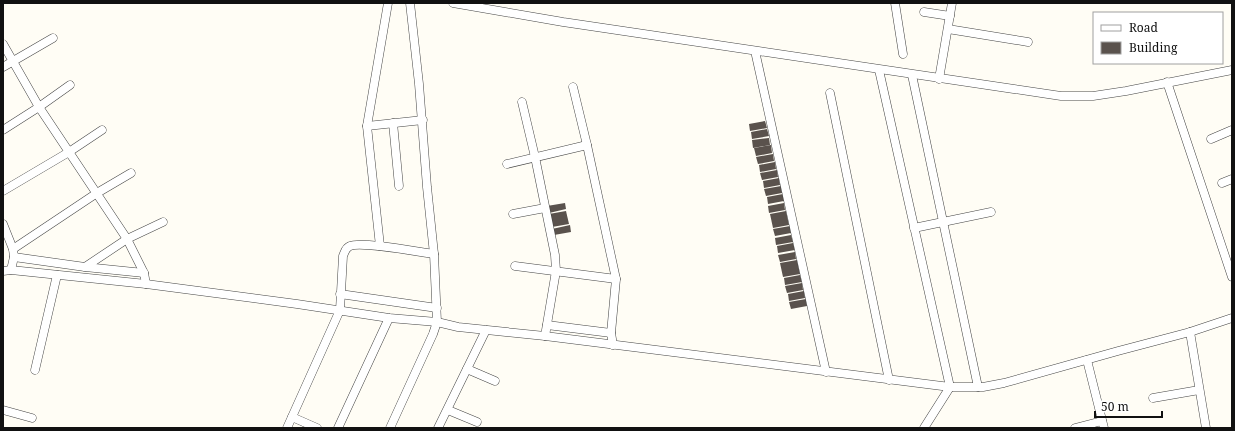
<svg xmlns="http://www.w3.org/2000/svg" width="1235" height="431" viewBox="0 0 1235 431" font-family="'Noto Serif',serif">
	<rect width="100%" height="100%" fill="#fffdf5"/>
	<g fill="#5a524d">
		<path d="M765,121L767,128L750,131L749,124Z"/>
		<path d="M767,129L769,136L752,139L751,132Z"/>
		<path d="M769,138L770,145L753,148L752,140Z"/>
		<path d="M771,145L772,153L756,156L754,148Z"/>
		<path d="M773,154L774,161L758,164L756,157Z"/>
		<path d="M775,162L776,169L760,172L759,165Z"/>
		<path d="M777,170L778,177L762,180L760,173Z"/>
		<path d="M779,178L780,185L764,188L763,181Z"/>
		<path d="M781,186L782,193L766,196L764,189Z"/>
		<path d="M783,194L784,201L768,204L767,197Z"/>
		<path d="M565,203L566,209L549,213L547,206Z"/>
		<path d="M784,203L785,210L769,213L768,206Z"/>
		<path d="M566,211L569,224L552,227L549,214Z"/>
		<path d="M786,211L789,225L773,228L770,214Z"/>
		<path d="M570,225L571,232L554,235L552,229Z"/>
		<path d="M790,226L791,233L775,236L773,229Z"/>
		<path d="M791,235L793,242L776,245L775,238Z"/>
		<path d="M793,243L795,250L778,253L777,246Z"/>
		<path d="M795,252L796,259L780,262L778,255Z"/>
		<path d="M797,260L800,274L783,277L780,263Z"/>
		<path d="M800,275L802,282L785,285L784,278Z"/>
		<path d="M802,283L803,290L787,293L785,286Z"/>
		<path d="M804,291L805,298L789,301L788,294Z"/>
		<path d="M806,299L807,306L791,309L789,302Z"/>
	</g>
	<g fill="none" stroke-linecap="round" stroke-linejoin="round">
		<defs>
			<g id="street">
				<path d="M453,3L563,22L1061,96H1093L1126,91L1232,70"/>
				<path d="M895,3L903,54"/>
				<path d="M924,12L950,16"/>
				<path d="M948,29L1028,42"/>
				<path d="M3,44L39,107L127,239L144,273L146,284"/>
				<path d="M755,51L826,372"/>
				<path d="M3,67L53,38"/>
				<path d="M879,70L950,387L924,428"/>
				<path d="M912,75L978,387"/>
				<path d="M939,79L952,3"/>
				<path d="M1167,82L1232,277"/>
				<path d="M573,87L587,145L616,279L611,333L613,345"/>
				<path d="M830,93L889,380"/>
				<path d="M522,102L535,157L555,255L556,271L545,336"/>
				<path d="M393,123L399,186"/>
				<path d="M367,126L423,120"/>
				<path d="M3,130L39,107L70,85"/>
				<path d="M1211,139L1232,130"/>
				<path d="M507,164L587,145"/>
				<path d="M1222,183L1232,179"/>
				<path d="M3,191L69,152L102,130"/>
				<path d="M513,214L545,208"/>
				<path d="M3,224L13,249L14,257L11,270"/>
				<path d="M914,228L991,212"/>
				<path d="M380,246L367,126L388,3"/>
				<path d="M13,249L97,193L131,173"/>
				<path d="M14,257L85,267L144,273"/>
				<path d="M515,266L616,279"/>
				<path d="M85,267L127,239L163,222"/>
				<path d="M3,271L11,270L146,284L297,304L389,318L437,322L458,327L545,336L950,387H983L1004,383L1118,351L1190,332L1232,318"/>
				<path d="M340,294L437,308"/>
				<path d="M547,325L611,333"/>
				<path d="M1190,332L1206,428"/>
				<path d="M1087,360L1104,428"/>
				<path d="M467,369L495,381"/>
				<path d="M35,370L57,275"/>
				<path d="M1153,398L1199,390"/>
				<path d="M3,410L32,418"/>
				<path d="M448,410L477,422"/>
				<path d="M292,417L317,428"/>
				<path d="M287,428L340,310L343,256C345,252 345,248 350,246C361,241 419,252 434,254"/>
				<path d="M338,428L389,318"/>
				<path d="M390,428L433,334L437,322L434,254L427,187L419,84L410,3"/>
				<path d="M438,428L486,330"/>
				<path d="M1075,428L1102,421"/>
			</g>
		</defs>
		<use href="#street" stroke="#444" stroke-width="9"/>
		<use href="#street" stroke="#fff" stroke-width="8"/>
	</g>
	<rect width="1235" height="431" fill="none" stroke="#111111" stroke-width="8"/>
	<rect x="1093" y="12" width="130" height="52" fill="#ffffff" stroke="#a0a0a0"/>
	<rect x="1101" y="25" width="20" height="6" fill="#ffffff" stroke="#a0a0a0"/>
	<text x="1129" y="32" font-size="12" fill="#111111">Road</text>
	<rect x="1101" y="42" width="20" height="12" fill="#5a524d" stroke="#a0a0a0"/>
	<text x="1129" y="52" font-size="12" fill="#111111">Building</text>
	<path d="M1095 411v6h67v-6" fill="none" stroke="#111111" stroke-width="2"/>
	<text x="1101" y="411" font-size="12" fill="#111111" stroke="#ffffff" stroke-width="3" paint-order="stroke">50 m</text>
</svg>
